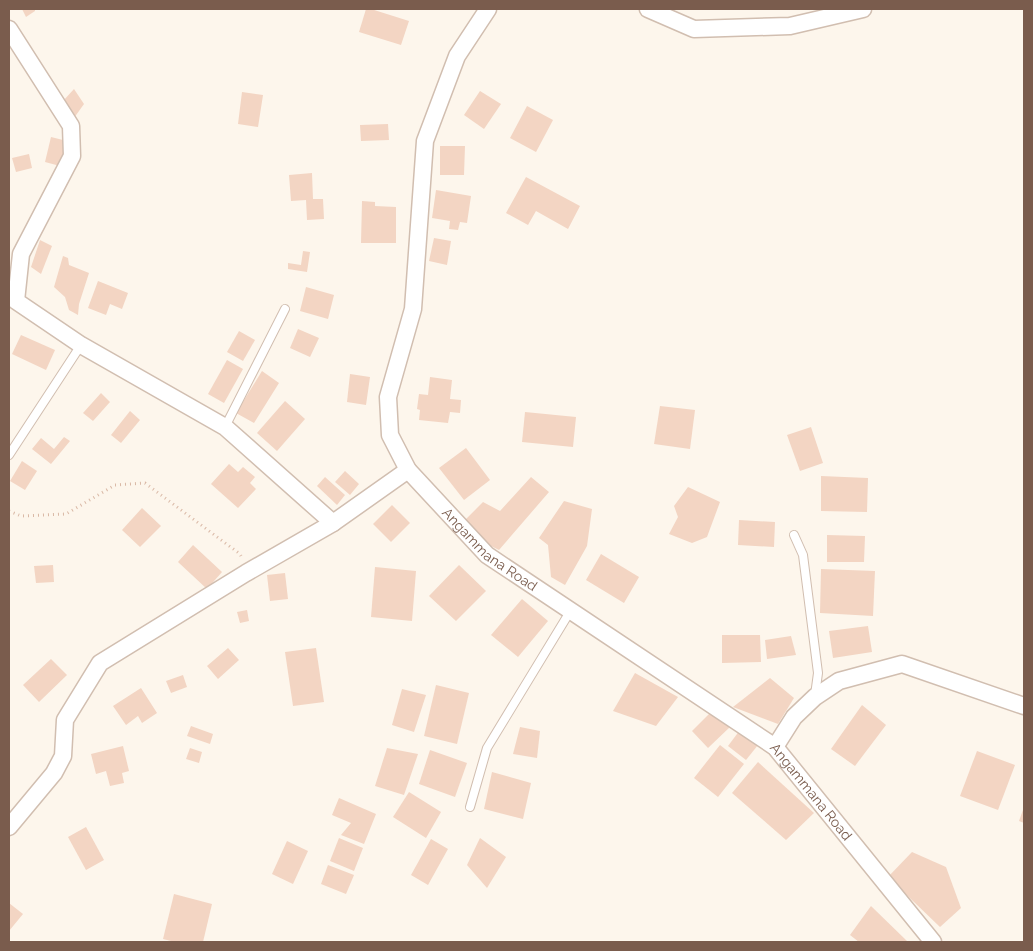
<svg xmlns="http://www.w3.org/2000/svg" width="1033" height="951" viewBox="0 0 1033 951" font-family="Raleway,sans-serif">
	<rect width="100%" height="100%" fill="#fdf6ec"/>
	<g fill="#f3d5c3">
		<path d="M22,9H35V11L26,17Z"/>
		<path d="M366,9H371L409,21L401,45L359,32Z"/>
		<path d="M74,89L84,104L74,118L63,101Z"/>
		<path d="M480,91L501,104L484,129L464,115Z"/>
		<path d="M242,92L263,95L258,127L238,124Z"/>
		<path d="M527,106L553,120L536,152L510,138Z"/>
		<path d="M388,124L389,140L361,141L360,125Z"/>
		<path d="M51,137L67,141L60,166L45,162Z"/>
		<path d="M440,146H465L464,175H440Z"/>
		<path d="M29,154L32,168L16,172L12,158Z"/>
		<path d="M312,173L313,199H323L324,219L307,220L306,200L291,201L289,175Z"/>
		<path d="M526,177L580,206L568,229L536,211L528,225L506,213Z"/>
		<path d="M436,190L471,196L467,223L460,222L458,230L449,229L450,221L432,218Z"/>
		<path d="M362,201L375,202V206L396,207V243H361Z"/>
		<path d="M434,238L451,241L447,265L429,261Z"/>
		<path d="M40,240L52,246L41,274L31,267Z"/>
		<path d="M303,251L310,252L307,272L288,269V263L301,265Z"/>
		<path d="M63,256L68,258L69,265L89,273L79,304L78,315L69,310L65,297L54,287Z"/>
		<path d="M98,281L128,293L122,309L110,304L106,315L88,308Z"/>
		<path d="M306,287L334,295L328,319L300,311Z"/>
		<path d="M298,329L319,338L310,357L290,348Z"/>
		<path d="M239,331L255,340L243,361L227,352Z"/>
		<path d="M21,335L55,350L46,370L12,354Z"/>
		<path d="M227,360L243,369L224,403L208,394Z"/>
		<path d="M262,371L279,383L254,423L236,413Z"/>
		<path d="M350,374L370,377L366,405L347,402Z"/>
		<path d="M430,377L452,380L450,399L461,400L460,413L450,412L448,423L419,420L420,410L417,409L419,394L428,395Z"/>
		<path d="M101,393L110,402L93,421L83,413Z"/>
		<path d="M285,401L305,419L277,451L257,433Z"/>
		<path d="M660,406L695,410L690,449L654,444Z"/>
		<path d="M130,411L140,420L121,443L111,435Z"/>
		<path d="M525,412L576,417L573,447L522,442Z"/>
		<path d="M811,427L823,463L800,471L787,435Z"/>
		<path d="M64,437L70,441L51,464L32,449L41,438L54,449Z"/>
		<path d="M466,448L490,480L464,500L439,468Z"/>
		<path d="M22,461L37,471L25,490L10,481Z"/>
		<path d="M229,464L238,472L243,467L255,477L250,483L256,489L238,508L211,484Z"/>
		<path d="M345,471L359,484L350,495L335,482Z"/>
		<path d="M821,476L868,478L867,512L821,511Z"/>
		<path d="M325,477L345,495L337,505L317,486Z"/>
		<path d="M531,477L549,492L499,550L489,545L465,520L483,502L500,511Z"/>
		<path d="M688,487L720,502L707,537L692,543L669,534L678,517L674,506Z"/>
		<path d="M564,501L592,509L587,546L565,585L551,577L548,545L539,538Z"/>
		<path d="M392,505L410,523L391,542L373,524Z"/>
		<path d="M142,508L161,526L140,547L122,530Z"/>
		<path d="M739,520L775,522L774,547L738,545Z"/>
		<path d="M827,535L865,536L864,562H827Z"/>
		<path d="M193,545L222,572L207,589L178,562Z"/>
		<path d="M601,554L639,577L624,603L586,580Z"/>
		<path d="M53,565L54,582L36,583L34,566Z"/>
		<path d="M459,565L486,591L456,621L429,596Z"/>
		<path d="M375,567L416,571L412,621L371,617Z"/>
		<path d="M821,569L875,571L873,616L820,613Z"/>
		<path d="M285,573L288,599L270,601L267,575Z"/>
		<path d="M522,599L548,621L518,657L491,635Z"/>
		<path d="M247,610L249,621L240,623L237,612Z"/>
		<path d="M868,626L872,652L833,658L829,631Z"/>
		<path d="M722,635H760L761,662L722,663Z"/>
		<path d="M791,636L796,655L767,659L765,640Z"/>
		<path d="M228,648L239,660L218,679L207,666Z"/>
		<path d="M316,648L324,702L293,706L285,652Z"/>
		<path d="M51,659L67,675L39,702L23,685Z"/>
		<path d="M635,673L678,697L656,726L613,711Z"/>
		<path d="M183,675L187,687L171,693L166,681Z"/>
		<path d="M770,678L794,698L778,724L733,707Z"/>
		<path d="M436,685L469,693L457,744L424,736Z"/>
		<path d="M141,688L157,713L142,723L138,716L126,725L113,706Z"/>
		<path d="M402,689L426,695L414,732L392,725Z"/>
		<path d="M862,705L886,725L855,766L831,749Z"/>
		<path d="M715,708L731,726L708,748L692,731Z"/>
		<path d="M191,726L213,734L210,744L187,736Z"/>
		<path d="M520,727L540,731L537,758L513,754Z"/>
		<path d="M740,730L758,745L746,760L728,746Z"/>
		<path d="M720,745L744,764L718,797L694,778Z"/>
		<path d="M123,746L129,771L122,773L124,783L110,786L106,771L96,774L91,754Z"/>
		<path d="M190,748L202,752L199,763L186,759Z"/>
		<path d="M387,748L418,754L404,795L375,786Z"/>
		<path d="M430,750L467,763L455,797L419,784Z"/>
		<path d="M977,751L1015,765L998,810L960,796Z"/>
		<path d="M758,762L814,813L786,840L732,793Z"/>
		<path d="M492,772L531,783L523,819L484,809Z"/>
		<path d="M409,792L441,812L426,838L393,817Z"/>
		<path d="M339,798L376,814L364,844L341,835L351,823L332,815Z"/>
		<path d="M1024,807V823L1019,821Z"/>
		<path d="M86,827L104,860L86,870L68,837Z"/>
		<path d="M339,838L363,848L354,871L330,861Z"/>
		<path d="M480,838L506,857L487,888L467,865Z"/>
		<path d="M431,839L448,849L428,885L411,875Z"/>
		<path d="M287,841L308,851L293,884L272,874Z"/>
		<path d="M912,852L946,867L961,908L940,927L888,877Z"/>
		<path d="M328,865L354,875L346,894L321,884Z"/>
		<path d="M174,894L212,904L203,942H175L163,939Z"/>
		<path d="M9,903L23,914L9,931Z"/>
		<path d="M871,906L908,942H859L850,935Z"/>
	</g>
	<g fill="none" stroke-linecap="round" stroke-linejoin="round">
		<defs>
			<g id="service">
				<path d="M225,427L285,309"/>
				<path d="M9,455L81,345"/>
				<path d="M794,535L803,555L818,673L815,695"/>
				<path d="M470,807L487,748L571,610"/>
			</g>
			<g id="minor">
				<path id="s1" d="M488,9L457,56L425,141L413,309L388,397L390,435L408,470L487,555L775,747L933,942"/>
				<path d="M648,9L694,29L790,26L863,9"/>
				<path d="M9,29L71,126L72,156L21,254L16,301L81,345L225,427L333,523L408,470"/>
				<path d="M775,747L794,717L815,697L839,681L902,664L1024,706"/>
				<path d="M9,827L54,773L63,756L65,720L100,663L246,573L333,523"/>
			</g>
		</defs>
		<use href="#service" stroke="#d1beb0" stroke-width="10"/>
		<use href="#minor" stroke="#d1beb0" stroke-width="19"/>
		<path stroke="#d9b8a5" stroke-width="3" stroke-dasharray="1 4" stroke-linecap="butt" d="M9,511L21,516L66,514L115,485L145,483L240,554L241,556"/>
		<use href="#service" stroke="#fff" stroke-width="8"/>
		<use href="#minor" stroke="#fff" stroke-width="16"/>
	</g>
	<g text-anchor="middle" stroke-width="4.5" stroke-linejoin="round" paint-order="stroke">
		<g font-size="14" fill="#7a5c4d" stroke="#fffaf3">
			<text dy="5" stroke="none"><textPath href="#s1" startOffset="599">Angammana Road</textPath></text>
			<text dy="5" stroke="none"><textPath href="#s1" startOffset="1004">Angammana Road</textPath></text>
		</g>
	</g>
	<rect width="1033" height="951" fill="none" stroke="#7a5c4d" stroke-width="20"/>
</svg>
